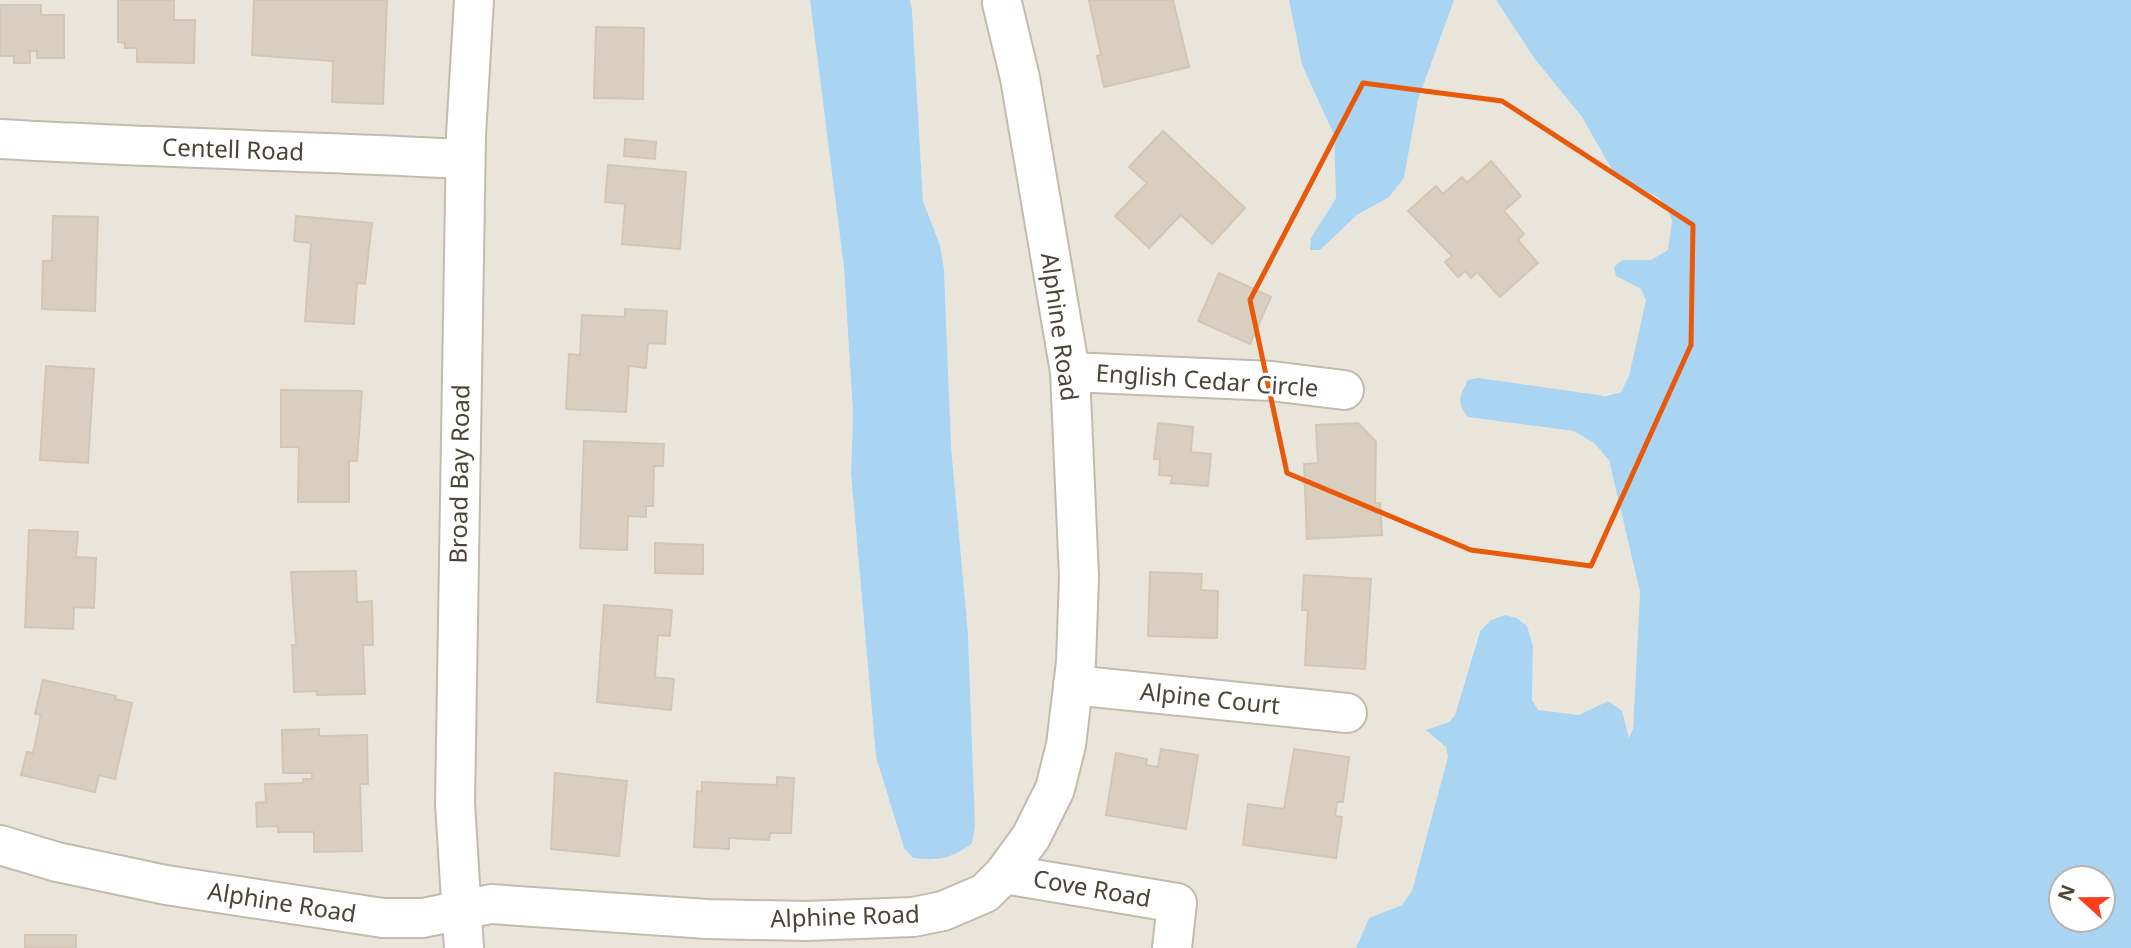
<svg xmlns="http://www.w3.org/2000/svg" width="2131" height="948" viewBox="0 0 2131 948" font-family="'Noto Sans',sans-serif">
	<rect width="100%" height="100%" fill="#f6f3ec"/>
	<path fill="#eae5da" d="M0,0H810L844,268L853,414L851,474L876,757L904,848L913,858L935,860L975,826L968,634L951,446L944,269L940,245L923,201L912,10L910,0H1289L1302,65L1334,135L1336,198L1311,238L1320,250L1357,215L1388,197L1404,178L1418,100L1454,0H1496L1534,58L1582,117L1617,179L1658,197L1667,207L1672,221L1669,250L1651,260H1622L1616,276L1641,289L1646,300L1629,376L1621,392L1468,417L1574,431L1595,443L1609,460L1640,592L1633,729L1629,739L1608,701L1579,715L1538,711L1532,700L1533,647L1527,626L1517,618L1505,615L1479,631L1455,715L1449,722L1446,747L1448,757L1412,892L1402,905L1369,918L1356,948H0Z"/>
	<g fill="#a9d4f2" fill-rule="evenodd">
		<path d="M810,0H910L912,10L923,201L940,245L944,269L951,446L968,634L975,826L972,843C952,859 938,861 913,858L904,848L876,757L851,474L853,414L844,268Z"/>
		<path d="M1289,0H1454L1418,100L1404,178L1389,197L1357,215L1320,250H1310L1311,238L1336,198L1334,135L1302,65Z"/>
		<path d="M1496,0H2131V948H1356L1369,918L1402,905L1412,891L1448,757L1446,747L1426,730L1449,722L1455,715L1480,631L1491,620L1505,615L1517,618L1527,626L1533,646L1532,700L1538,710L1579,715L1608,701L1622,711L1629,738L1633,729L1640,592L1609,460L1594,443L1574,431L1468,417C1456,402 1460,396 1468,380L1478,378L1605,396L1621,392L1629,376L1646,300L1641,289L1616,276L1614,267L1622,260H1651L1668,250L1672,221L1667,207L1658,197L1617,179L1582,117L1534,58ZM2061,878H2103V920H2061Z"/>
	</g>
	<g fill="#d8cfc1" stroke="#d3c7b4" stroke-width="2">
		<path d="M118,0H174V20H195L194,63L137,62V48H125V43L118,42Z"/>
		<path d="M254,0H387L383,104L332,102L333,61L252,55Z"/>
		<path d="M1089,0H1173L1189,67L1104,87L1097,56L1101,55Z"/>
		<path d="M0,5H41V15H64V58H37V51H30V63H14V56H0Z"/>
		<path d="M596,27L644,28L643,99L594,98Z"/>
		<path d="M1163,131L1245,208L1212,244L1181,215L1149,248L1115,216L1147,183L1129,167Z"/>
		<path d="M625,139L656,142L655,159L624,156Z"/>
		<path d="M1491,161L1521,196L1504,211L1524,234L1518,240L1538,263L1500,297L1477,272L1471,278L1465,271L1458,277L1445,262L1452,256L1408,211L1436,186L1443,194L1462,177L1467,183Z"/>
		<path d="M608,165L686,172L680,249L622,244L625,204L605,202Z"/>
		<path d="M53,216L98,217L95,311L42,309L43,261H52Z"/>
		<path d="M296,216L372,223L365,284L357,283L354,324L305,321L311,243L294,241Z"/>
		<path d="M1219,273L1271,297L1250,344L1198,321Z"/>
		<path d="M625,309L667,311L665,344L648,343L646,368L629,366L626,412L566,409L569,354L580,355L582,315L625,317Z"/>
		<path d="M46,366L94,369L88,463L40,460Z"/>
		<path d="M281,390L362,391L357,461H349V502H298L299,447H281Z"/>
		<path d="M1158,423L1193,427L1191,452L1211,454L1208,486L1171,483L1172,476L1159,475L1160,459H1154Z"/>
		<path d="M1358,423L1376,442L1375,503H1380L1382,535L1307,539L1304,464L1318,463L1316,425Z"/>
		<path d="M584,441L664,444L663,466H654L653,506H646V517L628,516L627,550L580,548Z"/>
		<path d="M29,530L78,532L76,557L96,558L94,608L74,607L73,629L25,627Z"/>
		<path d="M655,543L703,545V574L655,573Z"/>
		<path d="M356,571L357,602L372,601L373,645H363L365,694L317,695V691L294,692L292,645H296L291,572Z"/>
		<path d="M1150,572L1202,574L1201,590L1218,591L1217,638L1148,636Z"/>
		<path d="M1304,575L1371,579L1365,669L1305,665L1308,610H1302Z"/>
		<path d="M604,605L672,610L670,636L658,635L655,677L674,679L671,710L597,702Z"/>
		<path d="M43,680L116,696L115,699L132,703L115,779L99,775L95,792L21,775L27,752L33,753L41,715L35,714Z"/>
		<path d="M319,729V736L367,735L368,784H360L362,851L314,852V832H278V826L257,827L256,803L266,802L265,784L303,783V779H312V773H283L282,730Z"/>
		<path d="M1161,749L1198,755L1186,829L1106,815L1116,753L1147,759L1146,765L1158,767Z"/>
		<path d="M1294,749L1349,757L1343,802H1337L1335,816L1342,817L1336,858L1243,845L1248,804L1284,809Z"/>
		<path d="M555,773L627,781L619,856L551,849Z"/>
		<path d="M777,777L794,778L791,833H770L769,840L729,838V849L694,847L697,791L702,792V782L777,785Z"/>
		<rect x="25" y="935" width="51" height="13"/>
	</g>
	<g fill="none" stroke-linecap="round" stroke-linejoin="round">
		<defs>
			<g id="minor">
				<path d="M0,139C155,148 310,151 465,159"/>
				<path d="M1070,372L1272,381L1344,390"/>
				<path d="M1073,685L1347,713"/>
				<path d="M0,845L57,862L166,885L383,918H423L491,904L707,919L806,921L913,917L943,911L985,893L1004,874L1031,837L1055,789L1066,745L1076,662L1079,577L1070,372L1020,78L1002,3"/>
				<path d="M1004,874L1177,903L1172,948"/>
				<path d="M464,948L455,803L466,135L474,0"/>
			</g>
		</defs>
		<use href="#minor" stroke="#c2bbae" stroke-width="42"/>
		<use href="#minor" stroke="#fff" stroke-width="38"/>
	</g>
	<path fill="none" stroke="#e8590c" stroke-width="5" stroke-linejoin="round" d="M1363,83L1502,101L1693,225L1691,345L1591,566L1471,550L1287,473L1250,300Z"/>
	<g text-anchor="middle" stroke-width="6" stroke-linejoin="round" paint-order="stroke">
		<g font-size="24" fill="#4b4439" stroke="#fff">
			<text transform="translate(233 150) rotate(2)" y="8">Centell Road</text>
			<text transform="translate(1059 327) rotate(82)" y="8">Alphine Road</text>
			<text transform="translate(1207 381) rotate(4)" y="8">English Cedar Circle</text>
			<text transform="translate(460 474) rotate(-89)" y="8">Broad Bay Road</text>
			<text transform="translate(1210 699) rotate(6)" y="8">Alpine Court</text>
			<text transform="translate(1092 889) rotate(10)" y="8">Cove Road</text>
			<text transform="translate(282 903) rotate(9)" y="8">Alphine Road</text>
			<text transform="translate(845 917) rotate(-2)" y="8">Alphine Road</text>
		</g>
	</g>
	<g transform="translate(2082 899) rotate(291)"><circle r="33" fill="#ffffff" stroke="#b7b4b0" stroke-width="2"/>
	<path d="M0-5L12 26L0 18L-12 26Z" fill="#fc3f1d"/>
	<text y="-10" font-size="19" font-weight="bold" text-anchor="middle" fill="#4b4439">N</text>
	</g>
</svg>
